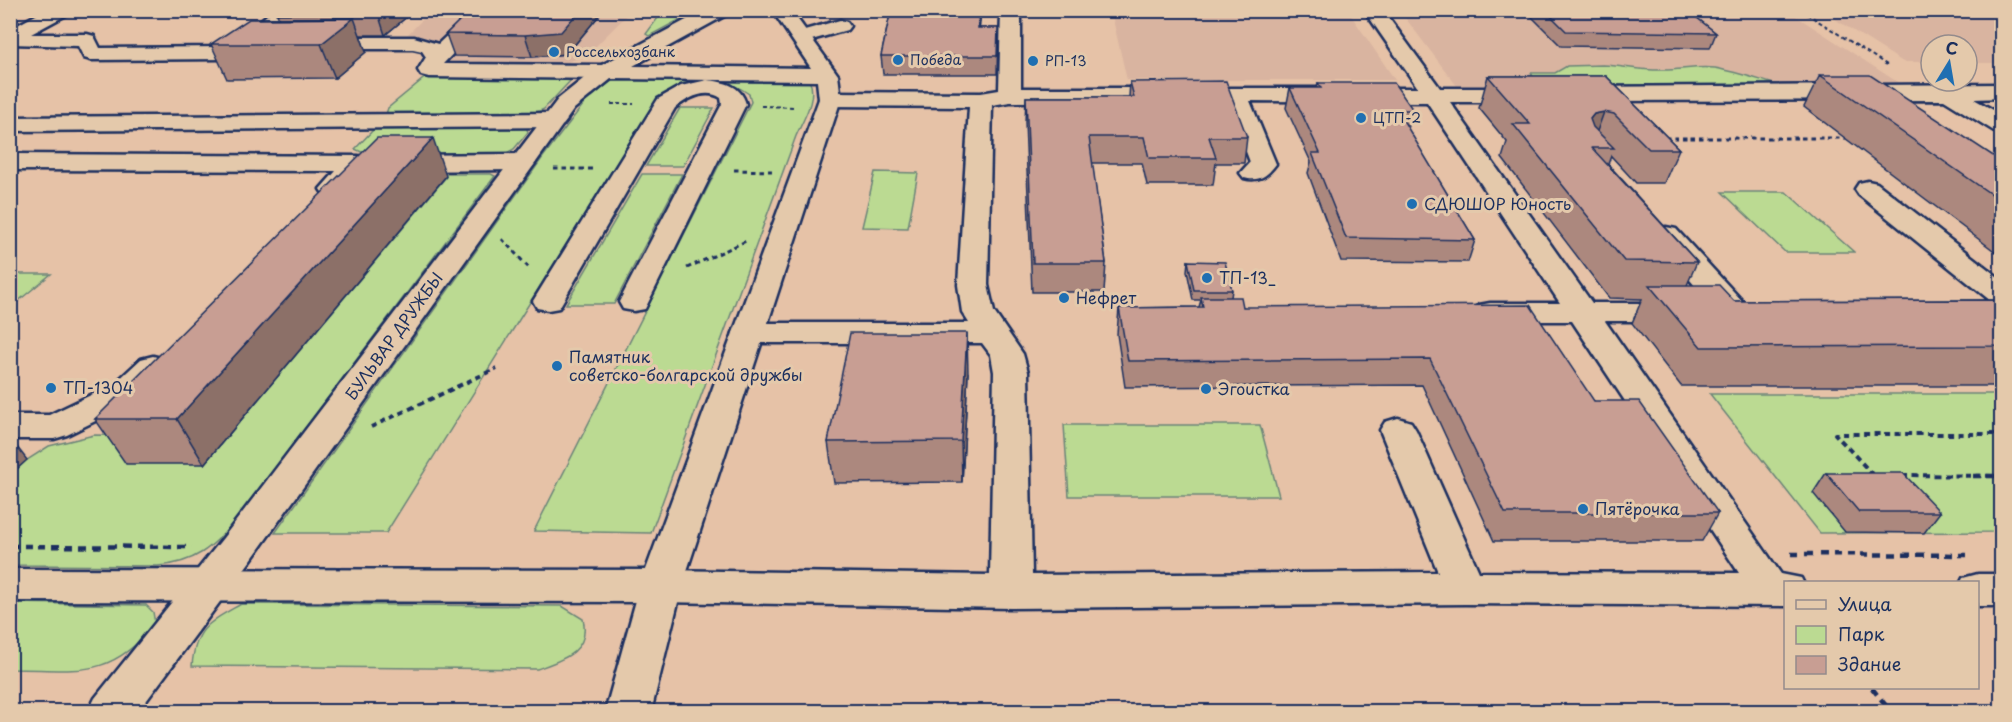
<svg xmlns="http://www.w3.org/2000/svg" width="2012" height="722" viewBox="0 0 2012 722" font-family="'Playpen Sans',sans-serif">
	<rect width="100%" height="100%" fill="#e6c2a7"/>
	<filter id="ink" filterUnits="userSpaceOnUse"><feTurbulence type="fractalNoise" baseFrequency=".0167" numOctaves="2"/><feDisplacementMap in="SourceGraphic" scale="12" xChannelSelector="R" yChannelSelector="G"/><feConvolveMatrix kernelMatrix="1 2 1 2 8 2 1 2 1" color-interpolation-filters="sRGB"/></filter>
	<g filter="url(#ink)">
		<g fill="#d9b4a0">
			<path d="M431,11H631L587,55L565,63L438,64L405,37Z"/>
			<path d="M1111,11H1348L1395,80H1127Z"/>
			<path d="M1400,11H1788L1905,87L1457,86Z"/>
			<path d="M1822,11H2001V63H1967V45H1931V62H1903Z"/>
		</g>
		<g fill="#bbda92" stroke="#6b8478" stroke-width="1.5">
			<path d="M663,11V10L696,11L649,36L646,34Z"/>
			<path d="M1603,65C1623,66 1644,71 1664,70C1681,70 1697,66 1715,68C1736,72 1757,79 1778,85H1538L1531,73H1555L1567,66Z"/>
			<path d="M428,75L563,77L572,79L544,109L533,114L407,117L386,114L388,108Z"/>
			<path d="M617,77L809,80C818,97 803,120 796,136L651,533L534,531L751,102L749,94C722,73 680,83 655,102L386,533H275L543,157L586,101Z"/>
			<path d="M680,108H714L683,166H646Z"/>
			<path d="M390,125H514L526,127L528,132L514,149L501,156H370L355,149L375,128Z"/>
			<path d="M875,172L918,173L908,228L862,227Z"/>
			<path d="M444,174H491L495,176L235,521C212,548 195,563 158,566L11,565V475L27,460L49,446L94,435L152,436L204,464L446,177Z"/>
			<path d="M642,174H682L614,304H566Z"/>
			<path d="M1722,192H1786L1854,252H1785Z"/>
			<path d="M11,274H51L11,307Z"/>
			<path d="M1710,394H2001V532L1820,533Z"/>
			<path d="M1064,425H1260L1279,496H1069Z"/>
			<path d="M11,603L146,605L153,612L155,624C109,681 76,669 11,669Z"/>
			<path d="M241,604L562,606L583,619C591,652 562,660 537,669L192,666C195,627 210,622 241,604Z"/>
		</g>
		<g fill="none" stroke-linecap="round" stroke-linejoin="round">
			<defs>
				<g id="minor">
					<path d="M45,10H70L68,14L31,34H87L94,36L100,48L225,47L241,42L240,39L243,35L273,10H295L264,38L269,40L272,44L269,48L226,59L91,60L84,58L78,46L11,44L12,28Z"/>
					<path d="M474,10H495L443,64L606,65L614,67L617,72L614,77L606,79L429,77L421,75L418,70L426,57L422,51L413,49H320L313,47L310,43L313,39L320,37H414L438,44Z"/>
					<path d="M1001,10H1021V88H1418L1364,10H1383L1440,88H1527L1535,90L1538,95L1535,100L1527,102H1450L1592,303H1682L1693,305L1698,312L1693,319L1682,321H1605L1781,574L1801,578L1803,582H1786V606L1465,604L1011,608L661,602L10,601V569L661,570L990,575L994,372L991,355L982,343H749L738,340L733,333L738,326L749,323H969L962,312L958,285L969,107L830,106L822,104L819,99L822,94L830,92L981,93L999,90ZM1227,101L1250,162L1240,173L1244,178C1259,182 1267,176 1276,164L1250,101L1427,102L1560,303H1490L1479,305L1474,312L1479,319L1490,321H1572L1739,573L1479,572L1416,430L1411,422L1398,418L1385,422L1380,430L1438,572L1032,575L1028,372L1023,354L994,312L988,285L992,105L1010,102Z"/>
					<path d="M840,20L847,22L850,26L847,30L801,43L794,41L791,37L794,33Z"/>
					<path d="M707,80C725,82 741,85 746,104L645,309L634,311L623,309L619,302L722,104L721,98C706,88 688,98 675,108L559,308L548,310L537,308L533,301L658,99L681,86Z"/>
					<path d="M2002,84V98L1974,99L2002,115V133L1994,131L1944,100L1581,101L1573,99L1570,94L1573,89L1581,87Z"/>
					<path d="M555,113L563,115L567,120L563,125L555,127L10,131V117Z"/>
					<path d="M10,154L359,156L368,159L372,164C361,180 344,200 324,195L320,189L336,171L10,170Z"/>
					<path d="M523,154L532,157L536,162L532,167L523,170L397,171L388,168L384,163L388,158L397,155Z"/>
					<path d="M1868,181L1877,183L2002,280V304L1991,301L1859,195L1855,189L1859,183Z"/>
					<path d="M1666,227L1676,229L1746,305L1751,312L1746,319L1735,321L1724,319L1656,241L1652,235L1656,229Z"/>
					<path d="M153,356L165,359L170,366L138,400L67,435L54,439H10V415H49L114,384L141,359Z"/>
					<path d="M1978,574H2002V606H1978V582H1961L1963,578Z"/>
				</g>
				<path id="major" d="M705,10H730L728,14L633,66L811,68L772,10H791L838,75L841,99L682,586L651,712H605L640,586L819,99L817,81L611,79L574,109L251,560L138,712H88L95,698L223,538L558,99L598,67Z"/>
			</defs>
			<use href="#minor" stroke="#1b2f5e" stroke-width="5"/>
			<use href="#major" stroke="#1b2f5e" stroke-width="5"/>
			<g stroke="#1b2f5e" stroke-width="2" stroke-dasharray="4 3" stroke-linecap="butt">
				<path d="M1801,10L1887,65"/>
				<path d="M611,104H634"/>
				<path d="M761,106L796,107"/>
			</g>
			<g stroke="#1b2f5e" stroke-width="3" stroke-dasharray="4.5 4" stroke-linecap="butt">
				<path d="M1665,138H1849"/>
				<path d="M554,169H592"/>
				<path d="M734,170L772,171"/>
				<path d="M502,239L530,269"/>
				<path d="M687,268L746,241"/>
			</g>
			<g stroke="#1b2f5e" stroke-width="4" stroke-dasharray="6 4.5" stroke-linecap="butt">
				<path d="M371,427L497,368"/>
				<path d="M1873,475L1835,434H2002"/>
				<path d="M1902,475L2002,476"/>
			</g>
			<g stroke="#1b2f5e" stroke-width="4.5" stroke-dasharray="8 6" stroke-linecap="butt">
				<path d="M1973,476H2002"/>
				<path d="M10,546L192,547"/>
				<path d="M1791,554L1970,555"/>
				<path d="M1872,688L1891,712"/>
			</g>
			<use href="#minor" fill="#e4c9ab" fill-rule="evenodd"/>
			<use href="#major" fill="#e4c9ab" fill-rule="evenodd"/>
		</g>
		<g fill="#ac887e" stroke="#1b2f5e" stroke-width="1.5">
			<path d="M282,10H607L602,12L567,54L532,57L454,56L446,34L466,15H409L385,35H360L366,52L335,78L227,79L211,44L279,19L277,14Z"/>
			<path d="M891,10H981L979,28H998L997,74H883L881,56Z"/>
			<path d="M1525,10H1687L1716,33L1710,48L1561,46Z"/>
			<path d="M1820,75L2001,161V256L1804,107Z"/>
			<path d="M1488,76H1606L1679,149L1664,183H1636L1611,156L1608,164L1697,262L1687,285L1734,301L2001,300V386H1681L1632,323L1642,299L1609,298L1502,158L1507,142L1479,108Z"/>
			<path d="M1130,82L1247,137L1244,163H1216L1213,185H1147L1142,163H1092L1106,263L1104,292H1032L1025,122L1026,97H1129Z"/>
			<path d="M1318,83L1413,110L1408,129L1475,240L1468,262L1341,261L1308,173L1311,162L1286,108L1290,88H1317Z"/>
			<path d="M446,176L204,464H126L95,419Z"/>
			<path d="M1188,261L1232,290L1231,297L1243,307L1594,401L1718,513L1702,541H1494L1422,385L1125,387L1117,334L1119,308L1199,307L1201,300H1193L1187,271Z"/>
			<path d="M968,373L962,482L834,483L828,442Z"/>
			<path d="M1826,473L1940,512L1924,533L1845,532L1813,493Z"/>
		</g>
		<g fill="#8c6f67" stroke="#1b2f5e" stroke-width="1.5">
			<path d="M381,10H407L409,15L385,35L378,13Z"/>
			<path d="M580,10H607L602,12L567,54L532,57L525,35Z"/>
			<path d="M979,10H981L978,45V28Z"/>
			<path d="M354,18L366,52L335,78L321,44Z"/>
			<path d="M1604,112L1592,145L1590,119L1594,114Z"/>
			<path d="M433,138L446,176L204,464L177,419Z"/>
			<path d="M967,333L968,373L962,482L961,441Z"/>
			<path d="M10,438L27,460L10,475Z"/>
		</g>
		<g fill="#c89e93" stroke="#1b2f5e" stroke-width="1.5">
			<path d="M282,10H381L378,13L277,14Z"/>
			<path d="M470,10H580L561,32L525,35L446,34Z"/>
			<path d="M891,10H979L978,28H998L997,56H881Z"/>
			<path d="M1545,10H1687L1716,33L1566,31Z"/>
			<path d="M354,18L321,44H211L249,19Z"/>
			<path d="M1820,75H1870L2001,161V201Z"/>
			<path d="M1488,76H1606L1679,149H1649L1614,114L1604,112L1594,114L1590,119L1593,127L1614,148H1592L1697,262L1624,261L1513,124H1530Z"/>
			<path d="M1226,81L1247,137H1209L1216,158H1149L1144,137H1089L1106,263H1033L1026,97H1134L1130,82Z"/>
			<path d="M1318,83H1394L1413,110H1397L1475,240L1346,238L1312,153H1320L1290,88H1321Z"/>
			<path d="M377,138H433L177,419H95Z"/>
			<path d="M1188,261L1225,262L1232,290H1194Z"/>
			<path d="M1649,285H1719L1734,301L2001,300V346L1701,347Z"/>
			<path d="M1201,297H1241L1243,307L1530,305L1594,401H1639L1718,513H1505L1430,359L1128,361L1119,308L1203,307Z"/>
			<path d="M850,333H967L961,441L828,442Z"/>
			<path d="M1826,473H1903L1940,512H1859Z"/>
		</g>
	</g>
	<g fill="#1f6fb2" stroke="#e4c9ab" stroke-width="2">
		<circle cx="554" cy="52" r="6"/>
		<circle cx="898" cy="60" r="6"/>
		<circle cx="1033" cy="61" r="6"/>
		<circle cx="1361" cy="118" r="6"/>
		<circle cx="1412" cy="204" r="6"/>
		<circle cx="1207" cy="278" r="6"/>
		<circle cx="1064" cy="298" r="6"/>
		<circle cx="557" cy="366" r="6"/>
		<circle cx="51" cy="388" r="6"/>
		<circle cx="1206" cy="389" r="6"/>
		<circle cx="1583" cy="509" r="6"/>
	</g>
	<g text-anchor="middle" stroke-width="6" stroke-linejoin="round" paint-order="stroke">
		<g font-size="14" fill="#1b2f5e" stroke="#e4c9ab" text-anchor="start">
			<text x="566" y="57">Россельхозбанк</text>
			<text x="910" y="65">Победа</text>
			<text x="1045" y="66">РП-13</text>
			<text x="1373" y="123">ЦТП-2</text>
		</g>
		<g font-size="16" fill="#1b2f5e" stroke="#e4c9ab" text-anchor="start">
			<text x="1424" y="210">СДЮШОР Юность</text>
			<text x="1219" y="284">ТП-13_</text>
			<text x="1076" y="304">Нефрет</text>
			<text x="569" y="363">Памятник<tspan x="569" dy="18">советско-болгарской дружбы</tspan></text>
			<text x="63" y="394">ТП-1304</text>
			<text x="1218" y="395">Эгоистка</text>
			<text x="1595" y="515">Пятёрочка</text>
		</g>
		<g font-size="16" fill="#1b2f5e" stroke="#e4c9ab">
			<text transform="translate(394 336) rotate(-54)" y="6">БУЛЬВАР ДРУЖБЫ</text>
		</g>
	</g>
	<rect width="2012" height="722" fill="none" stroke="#e4c9ab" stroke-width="36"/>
	<rect x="18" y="18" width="1976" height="686" fill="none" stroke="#1b2f5e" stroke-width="2" filter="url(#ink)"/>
	<rect x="1784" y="581" width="195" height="108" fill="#e4c9ab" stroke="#948b8c" stroke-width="1.5"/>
	<rect x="1796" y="600" width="30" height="9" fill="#e4c9ab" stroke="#948b8c" stroke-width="1.5"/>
	<text x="1838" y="611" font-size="18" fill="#1b2f5e">Улица</text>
	<rect x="1796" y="626" width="30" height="18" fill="#bbda92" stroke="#948b8c" stroke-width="1.5"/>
	<text x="1838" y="641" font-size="18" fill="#1b2f5e">Парк</text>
	<rect x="1796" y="656" width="30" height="18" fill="#c89e93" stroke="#948b8c" stroke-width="1.5"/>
	<text x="1838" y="671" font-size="18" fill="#1b2f5e">Здание</text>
	<g transform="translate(1949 63) rotate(11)"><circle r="28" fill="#e4c9ab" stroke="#948b8c" stroke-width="1.5"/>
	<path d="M0-4.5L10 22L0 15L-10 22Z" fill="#1f6fb2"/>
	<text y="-9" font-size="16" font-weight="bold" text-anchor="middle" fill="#1b2f5e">С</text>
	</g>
</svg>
